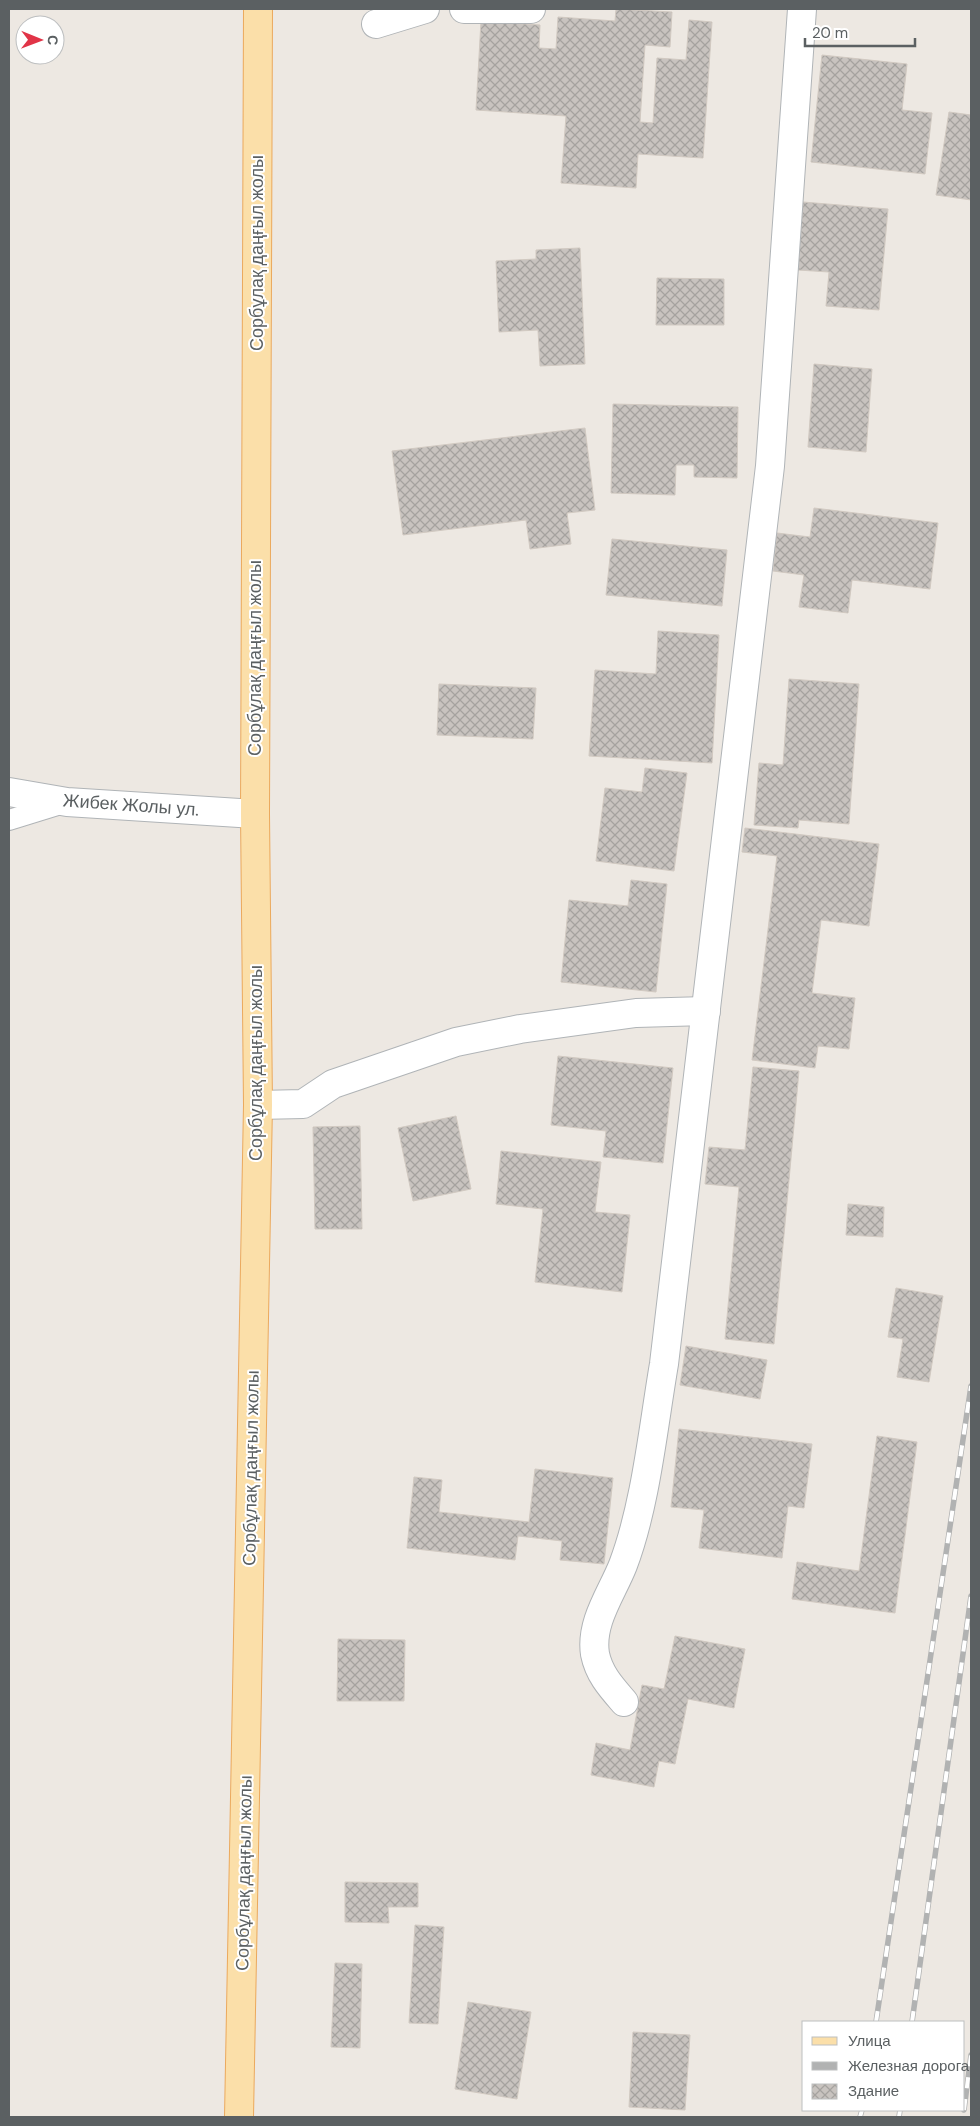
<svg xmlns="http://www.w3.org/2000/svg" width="980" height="2126" viewBox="0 0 980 2126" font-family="'DM Sans',sans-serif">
	<defs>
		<pattern id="building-cross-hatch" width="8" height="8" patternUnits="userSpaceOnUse" patternTransform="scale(1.25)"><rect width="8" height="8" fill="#c8c3bf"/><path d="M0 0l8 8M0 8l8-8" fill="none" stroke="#a5a29f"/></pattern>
	</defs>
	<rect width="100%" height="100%" fill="#ede8e2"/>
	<g fill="url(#building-cross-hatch)" stroke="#d1c9c1">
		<path d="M616,9L672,12L670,47L645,45L640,122L653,123L657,58L686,60L689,20L712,22L703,158L638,154L636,188L561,183L566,116L476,110L481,21L540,25L539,48L556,49L558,17L615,21Z"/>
		<path d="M822,55L907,64L902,110L932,113L925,174L811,162Z"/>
		<path d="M949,112L971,115V200L936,195Z"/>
		<path d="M803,202L888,209L879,310L826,306L829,272L798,270Z"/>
		<path d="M580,248L585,364L540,366L538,330L499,332L496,261L536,259V250Z"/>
		<path d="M657,278L724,279V325H656Z"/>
		<path d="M814,364L872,369L866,452L808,447Z"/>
		<path d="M613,404L738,407L737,478L694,477V465H676L675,495L611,493Z"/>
		<path d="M585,428L595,510L567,513L571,544L530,549L526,520L403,535L392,451Z"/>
		<path d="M814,508L938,523L930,589L852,580L848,613L799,607L804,575L773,571L777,533L810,537Z"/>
		<path d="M612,539L727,550L722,606L606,595Z"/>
		<path d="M658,631L719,635L712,763L589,756L595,670L656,674Z"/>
		<path d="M789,679L859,684L849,824L799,820L798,828L754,825L759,763L783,765Z"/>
		<path d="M439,684L536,688L533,739L437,735Z"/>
		<path d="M645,768L687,773L674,871L596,861L605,788L642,792Z"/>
		<path d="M745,828L879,844L869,926L821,920L812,993L855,998L849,1049L818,1046L815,1068L752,1060L777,856L742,852Z"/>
		<path d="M631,880L667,884L656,992L561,982L569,900L628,906Z"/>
		<path d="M558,1056L673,1068L663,1163L603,1157L606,1131L551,1125Z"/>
		<path d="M753,1067L799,1071L774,1344L725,1339L739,1187L705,1184L709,1147L745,1150Z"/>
		<path d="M456,1116L471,1189L413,1201L398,1128Z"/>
		<path d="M360,1126L362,1229H315L313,1127Z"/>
		<path d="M501,1151L601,1162L595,1212L630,1215L622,1292L535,1282L543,1209L496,1204Z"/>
		<path d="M848,1204L884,1207L883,1237L846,1235Z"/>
		<path d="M896,1288L943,1296L929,1382L897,1377L903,1339L888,1337Z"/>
		<path d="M686,1346L767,1360L760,1399L680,1385Z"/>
		<path d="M679,1429L812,1444L804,1508L788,1506L782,1558L699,1548L704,1510L671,1507Z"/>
		<path d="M877,1436L917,1442L895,1613L792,1599L797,1562L859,1571Z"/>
		<path d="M535,1469L613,1478L604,1564L560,1560L562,1541L518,1536L515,1560L407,1548L414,1477L442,1480L439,1512L529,1522Z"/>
		<path d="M675,1636L745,1649L734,1708L688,1699L675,1764L659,1761L654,1787L591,1775L596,1743L630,1750L642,1685L664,1689Z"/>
		<path d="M338,1639L405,1640L404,1701H337Z"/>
		<path d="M345,1882L418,1883V1907H388L389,1923L345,1922Z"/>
		<path d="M415,1925L444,1927L438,2024L409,2023Z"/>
		<path d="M335,1963L362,1964L360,2048L331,2047Z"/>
		<path d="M468,2002L531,2012L517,2099L455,2089Z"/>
		<path d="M633,2032L690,2035L685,2110L629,2107Z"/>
	</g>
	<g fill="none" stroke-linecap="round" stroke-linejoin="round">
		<defs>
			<path id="service" d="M9,820L64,803"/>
			<g id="minor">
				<path d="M464,9H531"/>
				<path d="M376,24L425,9"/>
				<path d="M9,792L67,802L255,814"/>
				<path d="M258,1105L303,1104L333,1084L456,1042L520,1029L636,1013L706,1011"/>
				<path d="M624,1702C611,1687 599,1674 595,1654C590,1622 612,1593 623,1565C646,1504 653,1428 664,1364L770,466L802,9"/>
			</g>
			<path id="primary" d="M239,2117L258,1105L255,814L258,9"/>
		</defs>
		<use href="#service" stroke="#b0b4b7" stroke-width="22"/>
		<use href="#minor" stroke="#b0b4b7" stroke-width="30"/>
		<use href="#primary" stroke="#eba95d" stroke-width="30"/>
		<use href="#service" stroke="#fff" stroke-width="20"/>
		<use href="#minor" stroke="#fff" stroke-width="28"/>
		<use href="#primary" stroke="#fbdfa9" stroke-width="28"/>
		<defs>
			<g id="rail">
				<path d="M876,2022L971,1386"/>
				<path d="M912,2022L971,1596"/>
				<path d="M964,2110L971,2055"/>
				<path d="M860,2117L862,2110"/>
				<path d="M899,2117L900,2110"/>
			</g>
		</defs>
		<use href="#rail" stroke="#b1b2b2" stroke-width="5.5"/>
		<use href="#rail" stroke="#fff" stroke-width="4" stroke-dasharray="11" stroke-linecap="butt"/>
	</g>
	<g text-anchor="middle" stroke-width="4" stroke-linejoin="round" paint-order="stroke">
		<g font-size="18" fill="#5b6062" stroke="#fff">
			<text transform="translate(257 253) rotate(-90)" y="6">Сорбұлақ даңғыл жолы</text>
			<text transform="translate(255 658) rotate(-90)" y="6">Сорбұлақ даңғыл жолы</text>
			<text transform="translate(131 805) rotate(4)" y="6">Жибек Жолы ул.</text>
			<text transform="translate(256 1063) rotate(-90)" y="6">Сорбұлақ даңғыл жолы</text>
			<text transform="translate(251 1468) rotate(-89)" y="6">Сорбұлақ даңғыл жолы</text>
			<text transform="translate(244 1873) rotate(-89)" y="6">Сорбұлақ даңғыл жолы</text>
		</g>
	</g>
	<rect width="980" height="2126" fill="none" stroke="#5b6062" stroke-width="20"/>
	<rect x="802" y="2021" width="162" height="90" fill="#ffffff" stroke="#bdbfc0"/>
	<rect x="812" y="2037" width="25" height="8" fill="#fbdfa9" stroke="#bdbfc0"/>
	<text x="848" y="2046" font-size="15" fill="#5b6062">Улица</text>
	<rect x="812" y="2062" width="25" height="8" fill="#b1b2b2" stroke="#bdbfc0"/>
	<text x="848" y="2071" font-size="15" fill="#5b6062">Железная дорога</text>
	<rect x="812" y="2084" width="25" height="15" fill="url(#building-cross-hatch)" stroke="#bdbfc0"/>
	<text x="848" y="2096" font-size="15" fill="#5b6062">Здание</text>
	<g transform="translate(40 40) rotate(91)"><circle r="24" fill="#ffffff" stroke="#bdbfc0"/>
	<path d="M0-4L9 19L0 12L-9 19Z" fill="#e13447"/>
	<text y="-8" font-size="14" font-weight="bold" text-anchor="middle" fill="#5b6062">С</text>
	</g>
	<path d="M805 38v8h110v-8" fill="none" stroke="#5b6062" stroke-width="2.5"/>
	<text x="812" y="38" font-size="15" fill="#5b6062" stroke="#ffffff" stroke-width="4" paint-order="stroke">20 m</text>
</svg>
